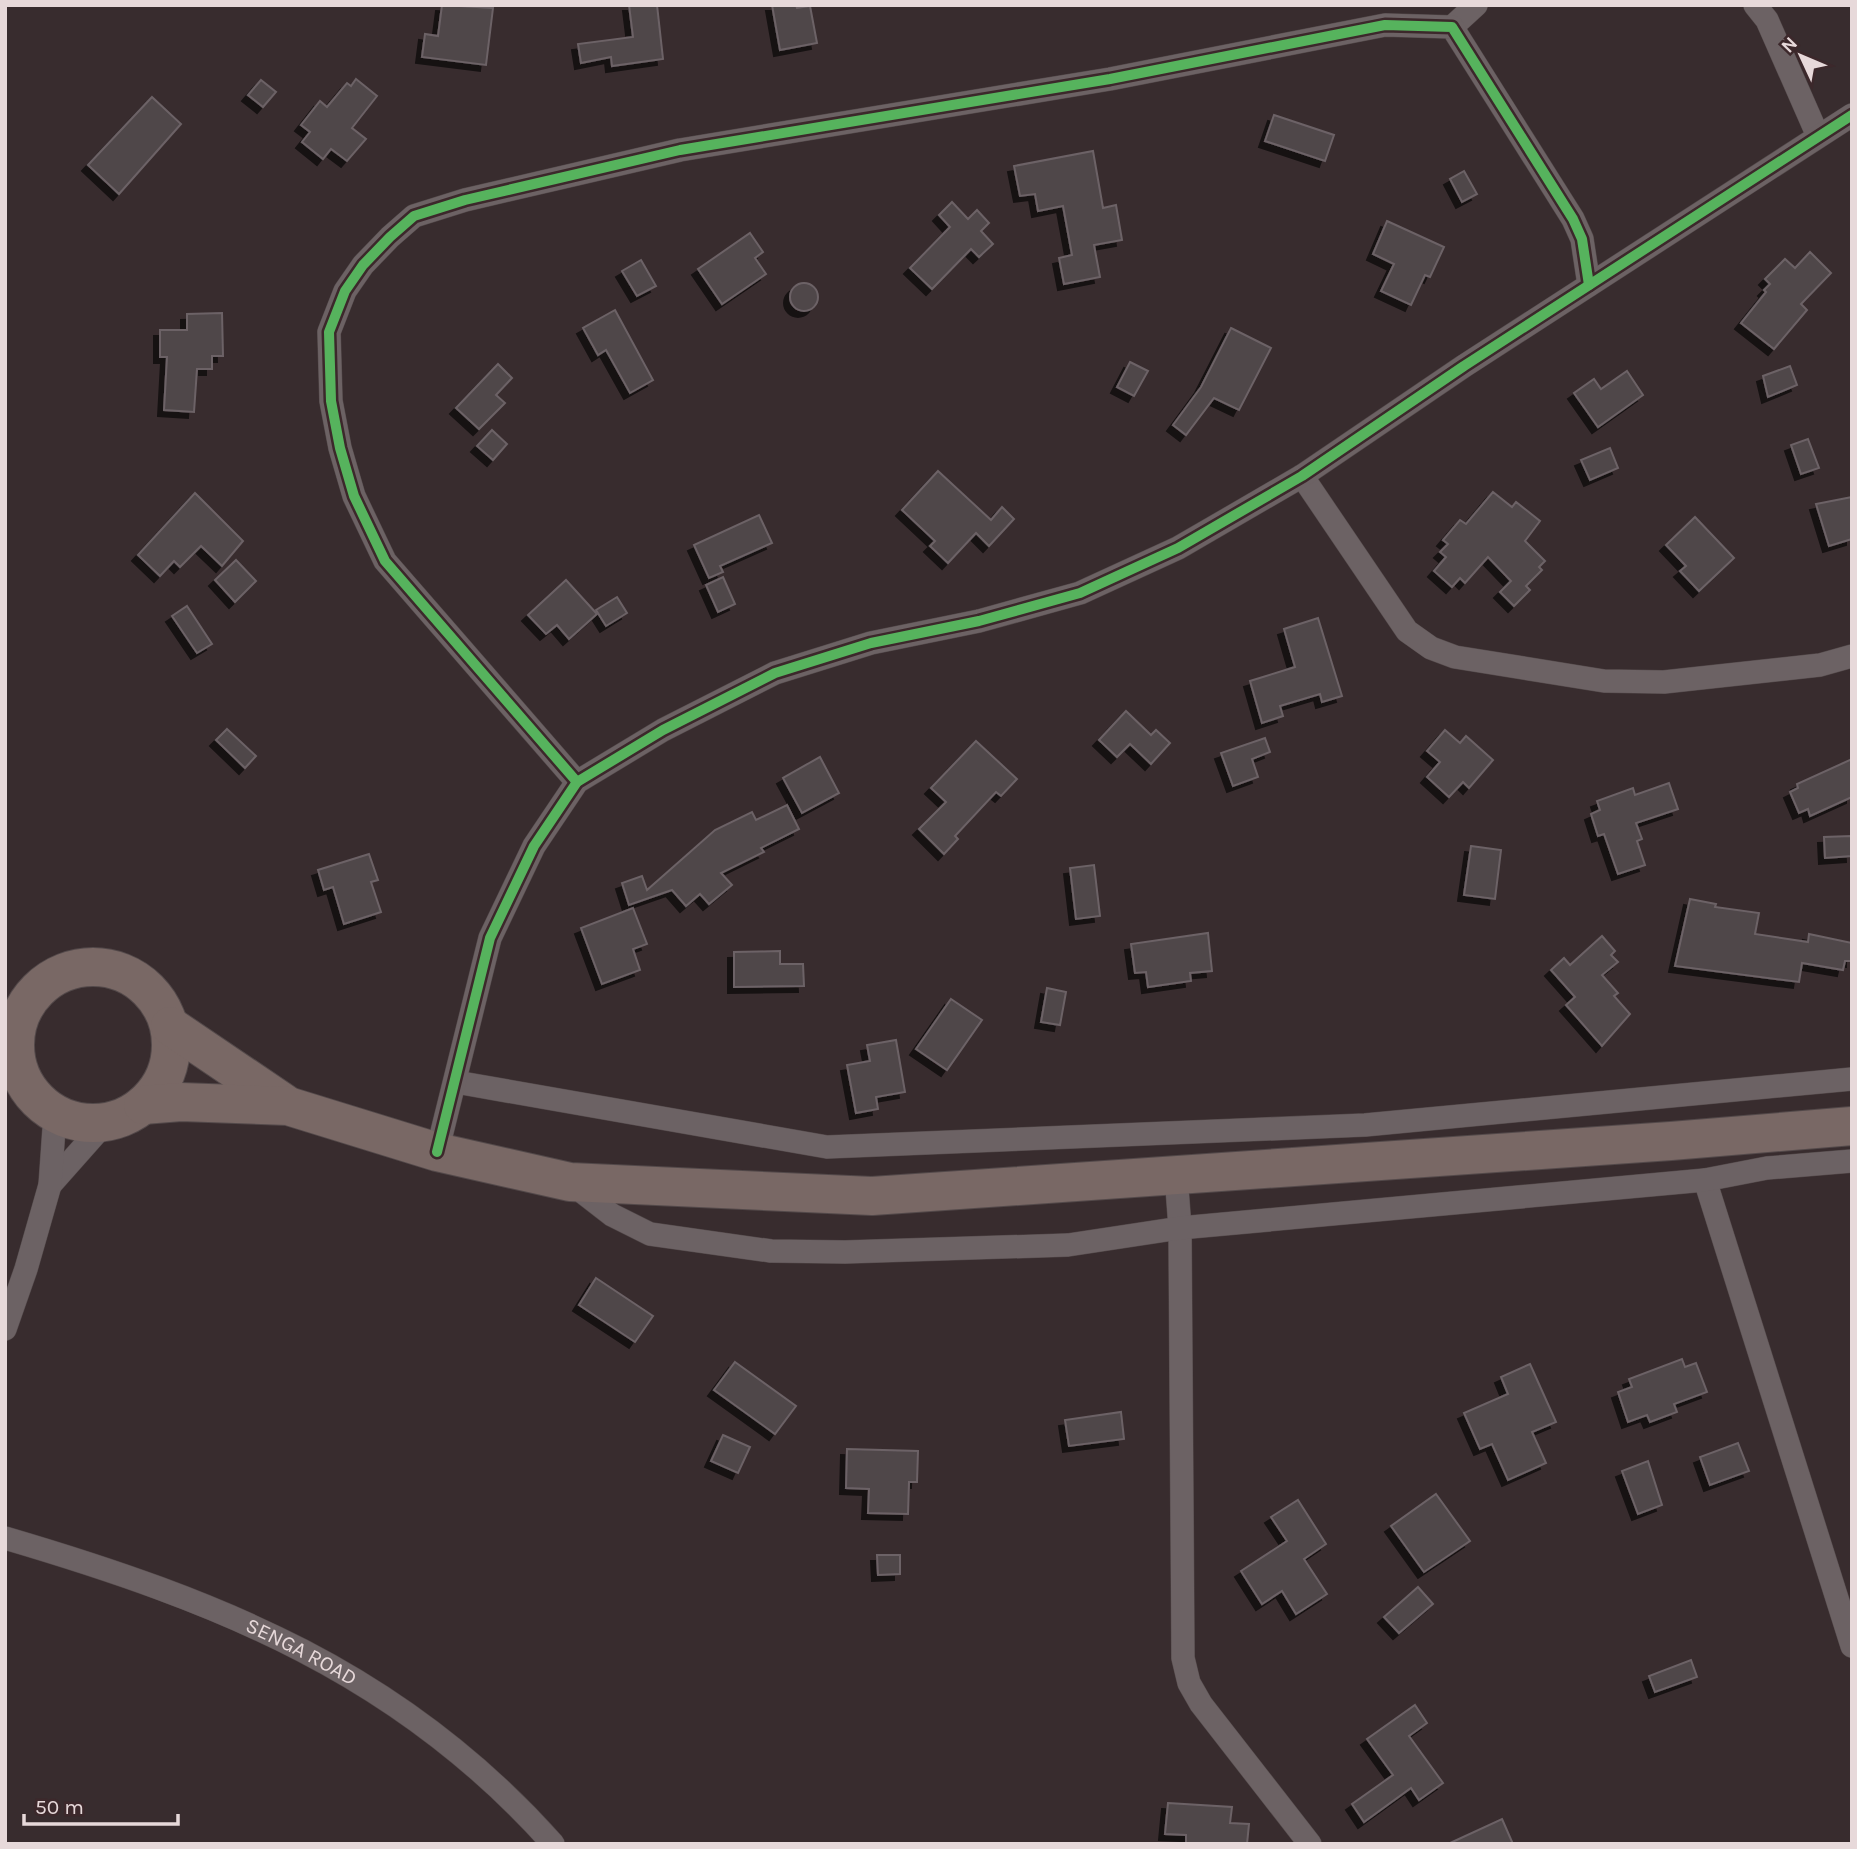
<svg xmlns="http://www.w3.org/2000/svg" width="1857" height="1849" viewBox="0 0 1857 1849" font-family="Karla,sans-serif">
	<defs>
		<filter id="shadow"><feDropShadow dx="-6" dy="6" stdDeviation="0" flood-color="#0009"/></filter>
	</defs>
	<rect width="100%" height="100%" fill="#382c2e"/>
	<g fill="#4f474a" stroke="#6c6266" stroke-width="2" filter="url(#shadow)">
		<path d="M442,5L493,8L486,65L422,57L425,34L438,36Z"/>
		<path d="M629,5H657L663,59L612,66L611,57L581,63L578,44L633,37Z"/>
		<path d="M772,5H796L797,8L810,6L817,43L780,50Z"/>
		<path d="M356,79L377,96L352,128L366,139L347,161L331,149L323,159L302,142L310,132L301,125L320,101L327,107L347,83L351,86Z"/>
		<path d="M261,80L276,92L263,107L248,95Z"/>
		<path d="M152,97L181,124L119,194L88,165Z"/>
		<path d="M1274,115L1334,135L1325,161L1265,141Z"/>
		<path d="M1093,151L1103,208L1116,205L1122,240L1094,245L1100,277L1064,284L1059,258L1072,255L1063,206L1038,211L1035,194L1020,196L1014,166Z"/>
		<path d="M1464,171L1477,194L1462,202L1450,179Z"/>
		<path d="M952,202L968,219L977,210L989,223L981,231L993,244L979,257L971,249L932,289L910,268L950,227L939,215Z"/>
		<path d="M1387,221L1444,247L1430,277L1425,275L1411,305L1381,291L1394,264L1373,254Z"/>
		<path d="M750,233L763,252L755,258L766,274L722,304L698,269Z"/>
		<path d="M1810,252L1831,273L1801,304L1807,310L1774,349L1741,323L1766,292L1764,290L1770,284L1765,279L1785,259L1795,268Z"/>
		<path d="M641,260L656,286L637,296L622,271Z"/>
		<circle cx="804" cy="297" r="14"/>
		<path d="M615,310L653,380L630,393L606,350L598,355L583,328Z"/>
		<path d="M222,313L223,356H212V369H197L194,412L164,410L167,357H160V330H187V314Z"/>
		<path d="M1231,328L1271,348L1239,410L1214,398L1186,435L1173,425L1201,387Z"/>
		<path d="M1130,362L1148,371L1134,396L1117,387Z"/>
		<path d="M498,364L512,378L496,395L505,403L479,429L456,408Z"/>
		<path d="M1790,366L1797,385L1768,397L1763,376Z"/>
		<path d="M1627,371L1643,395L1598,427L1574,393L1594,379L1601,389Z"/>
		<path d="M492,430L507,444L493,460L477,446Z"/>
		<path d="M1808,439L1819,468L1801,474L1791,445Z"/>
		<path d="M1610,448L1618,468L1590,480L1581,460Z"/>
		<path d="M938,471L991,520L1002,507L1014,519L989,546L976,533L948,563L930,546L935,541L902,510Z"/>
		<path d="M1493,492L1512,507L1516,502L1540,521L1525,541L1545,561L1539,567L1542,570L1526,586L1530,590L1514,606L1500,592L1511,581L1488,557L1465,583L1460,578L1452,587L1434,571L1446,557L1440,552L1448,544L1443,540L1460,520L1466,524Z"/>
		<path d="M195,493L243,541L222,566L201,546L180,567L174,561L160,576L138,555Z"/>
		<path d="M1852,497V539L1829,546L1816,504Z"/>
		<path d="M759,515L772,543L720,566L723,572L709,578L694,545Z"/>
		<path d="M1695,517L1734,558L1699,591L1680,571L1686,566L1666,545Z"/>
		<path d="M236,560L256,581L235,602L215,580Z"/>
		<path d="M723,577L735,604L718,612L706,585Z"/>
		<path d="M566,580L597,614L569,639L557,625L546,634L528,615Z"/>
		<path d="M617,597L627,613L606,626L596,610Z"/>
		<path d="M187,606L212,644L197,653L172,616Z"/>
		<path d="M1318,618L1342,696L1322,702L1320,694L1280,706L1283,716L1262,723L1250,681L1295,667L1284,629Z"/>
		<path d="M1126,711L1151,735L1156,730L1170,743L1151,764L1130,744L1117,757L1099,740Z"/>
		<path d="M227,729L256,756L245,768L216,740Z"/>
		<path d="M1445,730L1460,743L1466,736L1493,760L1469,788L1463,782L1449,797L1427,777L1440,762L1427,751Z"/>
		<path d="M1265,738L1270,752L1252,759L1258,777L1233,786L1221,753Z"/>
		<path d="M976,741L1017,779L1001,796L996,792L955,836L958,839L944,854L919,829L946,802L931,788Z"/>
		<path d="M820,757L839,793L802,813L783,778Z"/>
		<path d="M1852,759V797L1810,816L1808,809L1799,813L1790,792L1798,788L1797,784Z"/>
		<path d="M1669,783L1678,809L1636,823L1642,839L1637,841L1645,865L1618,874L1604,834L1598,836L1591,814L1600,810L1597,801L1633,788L1635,795Z"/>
		<path d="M787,805L799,829L761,848L764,852L721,873L732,885L709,904L700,894L686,906L672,890L629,905L622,883L642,876L647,890L715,830L752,812L756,820Z"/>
		<path d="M1851,836L1852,856L1825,858L1824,837Z"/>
		<path d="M1471,846L1501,850L1495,899L1464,895Z"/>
		<path d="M369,854L378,880L371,882L381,912L344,924L333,887L324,890L318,870Z"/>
		<path d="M1094,865L1100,916L1076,919L1070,868Z"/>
		<path d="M1690,899L1716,904L1715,907L1759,913L1755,934L1808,942L1809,934L1852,943V961H1845L1843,970L1802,963L1799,982L1675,966Z"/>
		<path d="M633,908L647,944L633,949L640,970L602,984L581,928Z"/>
		<path d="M1208,933L1212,971L1190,973L1191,981L1148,987L1146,972L1135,973L1131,944Z"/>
		<path d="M1602,936L1615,951L1611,955L1618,962L1602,975L1618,993L1614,996L1630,1014L1602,1046L1566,1005L1575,997L1551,970L1564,958L1570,965Z"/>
		<path d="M780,951V964H803L804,986L734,987V952Z"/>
		<path d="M1047,988L1066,992L1060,1025L1041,1022Z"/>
		<path d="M951,999L982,1020L947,1070L916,1049Z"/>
		<path d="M896,1040L905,1092L876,1097L878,1109L856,1113L847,1065L870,1061L867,1045Z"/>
		<path d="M596,1278L653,1316L635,1342L579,1305Z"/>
		<path d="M1682,1359L1685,1367L1696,1363L1707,1392L1674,1404L1677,1412L1650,1422L1647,1415L1628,1422L1618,1392L1632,1387L1629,1379Z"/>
		<path d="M735,1362L796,1406L775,1434L714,1390Z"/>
		<path d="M1530,1364L1556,1422L1532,1432L1546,1463L1508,1480L1492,1444L1480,1449L1464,1413L1508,1394L1501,1377Z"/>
		<path d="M1121,1412L1124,1439L1069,1446L1065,1420Z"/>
		<path d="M723,1435L750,1447L738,1473L711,1461Z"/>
		<path d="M1738,1443L1749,1471L1710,1485L1700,1457Z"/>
		<path d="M847,1449L918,1451L917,1482H909L908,1514L868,1513L869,1489L846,1488Z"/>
		<path d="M1648,1461L1662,1505L1638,1514L1622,1471Z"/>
		<path d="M1436,1494L1470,1541L1424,1572L1391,1526Z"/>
		<path d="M1298,1500L1326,1544L1304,1559L1327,1594L1296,1614L1282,1591L1262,1604L1241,1571L1287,1541L1271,1517Z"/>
		<path d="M877,1555H900V1574L878,1575Z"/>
		<path d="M1418,1587L1433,1604L1399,1633L1384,1617Z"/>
		<path d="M1691,1660L1697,1677L1655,1692L1649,1676Z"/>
		<path d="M1415,1705L1427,1723L1409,1736L1443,1783L1419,1800L1411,1788L1364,1822L1352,1804L1393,1775L1367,1739Z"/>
		<path d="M1168,1803L1232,1807L1230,1823L1249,1824L1247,1844H1186V1835L1165,1834Z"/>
		<path d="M1502,1819L1513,1844H1448Z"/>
	</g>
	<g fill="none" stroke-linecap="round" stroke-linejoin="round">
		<defs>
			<g id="street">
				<path d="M1755,5L1767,20L1818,136"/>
				<path d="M1452,27L1476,5"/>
				<path d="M1302,476L1407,631L1431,648L1455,657L1604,681L1664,682L1820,665L1852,656"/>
				<path d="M577,782L385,561L354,496L340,448L331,401L329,332L345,291L363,265L390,237L414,216L465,200L680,150L1110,79L1385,25L1452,27L1573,219L1582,239L1589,285"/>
				<path d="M456,1082L827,1147L1365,1125L1852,1079"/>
				<path d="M437,1152L490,938L534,846L577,782L663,730L775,673L871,643L979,621L1080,593L1178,548L1302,476L1464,366L1852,115"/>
				<path d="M1176,1175L1180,1228L1183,1658L1189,1683L1201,1704L1310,1844"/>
				<path d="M1705,1180L1852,1646"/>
				<path d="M572,1184L612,1215L650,1234L771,1251L845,1252L1068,1245L1180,1228L1705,1180L1767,1168L1852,1161"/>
				<path d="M50,1185L105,1123"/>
				<path d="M5,1329L26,1269L50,1185L55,1114"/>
				<path id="s1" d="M5,1538C219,1601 401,1673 553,1844"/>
			</g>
			<g id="highway">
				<circle cx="93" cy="1045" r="78"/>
				<path d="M170,1026L284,1103"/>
				<path d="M143,1105L181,1102L288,1106L437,1152L570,1182L872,1196L1671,1141L1852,1126"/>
			</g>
		</defs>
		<use href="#street" stroke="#53494a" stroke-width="24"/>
		<use href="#highway" stroke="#53494a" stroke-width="40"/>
		<use href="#street" stroke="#6c6264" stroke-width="23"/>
		<use href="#highway" stroke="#796865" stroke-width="38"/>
		<defs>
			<g id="cycleway">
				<path d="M577,782L385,561L354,496L340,448L331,401L329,332L345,291L363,265L390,237L414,216L465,200L680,150L1110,79L1385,25L1452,27L1573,219L1582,239L1589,285"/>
				<path d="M437,1152L490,938L534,846L577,782L663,730L775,673L871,643L979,621L1080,593L1178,548L1302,476L1464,366L1852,115"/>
			</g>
		</defs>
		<use href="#cycleway" stroke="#3c282b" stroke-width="15"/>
		<use href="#cycleway" stroke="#56b35d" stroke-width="10"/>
	</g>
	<g text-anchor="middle" stroke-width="6" stroke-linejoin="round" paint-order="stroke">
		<g font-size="21" fill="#e7d9da" stroke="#3c282b">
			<text dy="7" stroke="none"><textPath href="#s1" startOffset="318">SENGA ROAD</textPath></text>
		</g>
	</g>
	<rect width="1857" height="1849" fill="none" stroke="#e7d9da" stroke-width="14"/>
	<g transform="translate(1801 56) rotate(314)" stroke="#3c282b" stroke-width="5" paint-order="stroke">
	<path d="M0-5L12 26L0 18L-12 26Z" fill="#e7d9da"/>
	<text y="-10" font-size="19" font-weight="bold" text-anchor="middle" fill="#e7d9da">N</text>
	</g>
	<path d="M24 1814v10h154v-10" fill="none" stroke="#e7d9da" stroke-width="3.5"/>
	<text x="35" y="1814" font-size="21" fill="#e7d9da" stroke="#3c282b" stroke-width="5" paint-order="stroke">50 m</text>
</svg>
